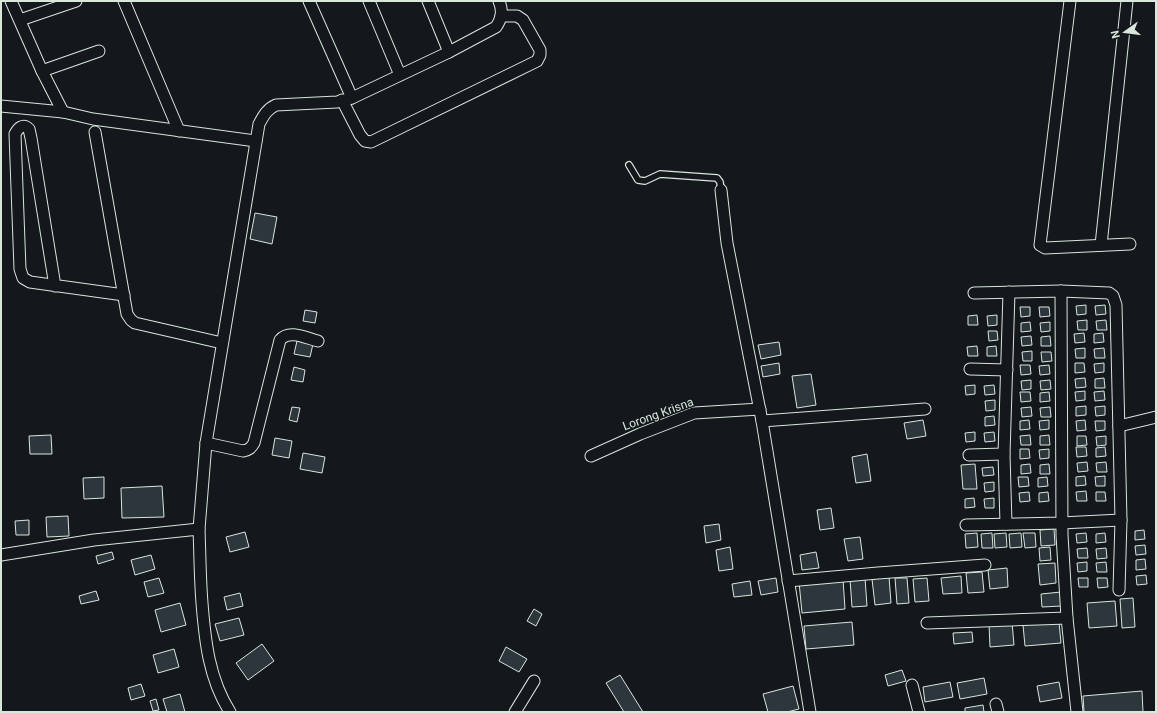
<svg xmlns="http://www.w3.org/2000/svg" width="1157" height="713" viewBox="0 0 1157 713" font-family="Roboto,sans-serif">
	<rect width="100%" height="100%" fill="#14181c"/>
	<g fill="#2c363c" stroke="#d8e6dc">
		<path d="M255,213L277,217L272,244L250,239Z"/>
		<path d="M1086,305V314L1077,315L1076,306Z"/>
		<path d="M1105,305L1106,314L1096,315L1095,306Z"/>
		<path d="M1020,307H1030V316L1021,317Z"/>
		<path d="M1039,307H1049L1050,316L1040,317Z"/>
		<path d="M305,310L317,312L315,323L303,321Z"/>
		<path d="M977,315L978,325H968V316Z"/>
		<path d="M997,315V325L988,326L987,316Z"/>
		<path d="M1087,320V330H1078L1077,321Z"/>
		<path d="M1106,320L1107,330H1097L1096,321Z"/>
		<path d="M1030,322L1031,331L1021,332V323Z"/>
		<path d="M1050,322V331L1041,332L1040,323Z"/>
		<path d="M988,331H997L998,340L989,341Z"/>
		<path d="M1084,333L1085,342L1075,343L1074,334Z"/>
		<path d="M1103,333L1104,342L1094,343V334Z"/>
		<path d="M1031,336L1032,345L1022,346L1021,337Z"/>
		<path d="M1050,336L1051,346H1041V337Z"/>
		<path d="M297,341L313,344L310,357L294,354Z"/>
		<path d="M779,342L781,355L761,359L758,345Z"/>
		<path d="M977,346L978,356H968L967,347Z"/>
		<path d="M996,346L997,356H987V347Z"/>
		<path d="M1085,348V358H1076L1075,349Z"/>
		<path d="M1104,348L1105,358H1095L1094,349Z"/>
		<path d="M1032,351V361H1023L1022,352Z"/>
		<path d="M1041,352H1051L1052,361L1042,362Z"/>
		<path d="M779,363L780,374L763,377L761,366Z"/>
		<path d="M1075,363H1084L1085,372L1075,373Z"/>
		<path d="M1104,363V372L1095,373L1094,364Z"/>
		<path d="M1020,365H1030L1031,374L1021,375Z"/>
		<path d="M1049,365L1050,374L1040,375L1039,366Z"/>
		<path d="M294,367L305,370L303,382L291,380Z"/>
		<path d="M811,374L816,405L797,408L792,376Z"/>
		<path d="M1085,378L1086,387L1076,388L1075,379Z"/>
		<path d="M1104,378L1105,388H1095V379Z"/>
		<path d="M1031,380V389L1022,390L1021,381Z"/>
		<path d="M1050,380L1051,389L1041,390L1040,381Z"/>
		<path d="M975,385V394L966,395L965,386Z"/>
		<path d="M994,385L995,394L985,395L984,386Z"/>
		<path d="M1085,391V400L1076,401L1075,392Z"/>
		<path d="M1104,391L1105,400L1095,401L1094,392Z"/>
		<path d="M1020,392H1030L1031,401L1021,402Z"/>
		<path d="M1049,392L1050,401L1040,402V393Z"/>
		<path d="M995,400V410L986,411L985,401Z"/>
		<path d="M1086,406V415L1076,416V407Z"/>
		<path d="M1105,406V415L1096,416L1095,407Z"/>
		<path d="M292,407L300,408L297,422L289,420Z"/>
		<path d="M1031,407L1032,416L1022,417L1021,408Z"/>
		<path d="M1050,407L1051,417H1041L1040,408Z"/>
		<path d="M994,416L995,425L985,426V417Z"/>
		<path d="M923,420L926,436L907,439L904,423Z"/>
		<path d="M1029,420L1030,429L1020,430V421Z"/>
		<path d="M1049,420V429L1040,430L1039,421Z"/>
		<path d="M1085,420L1086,430L1077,431L1076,421Z"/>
		<path d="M1095,421H1105V430L1096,431Z"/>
		<path d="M975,432V441L966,442L965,433Z"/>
		<path d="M994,432L995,441L985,442L984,433Z"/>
		<path d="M51,435L52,454H30L29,436Z"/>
		<path d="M1030,435L1031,445H1021L1020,436Z"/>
		<path d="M1049,435L1050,445H1040V436Z"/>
		<path d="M1077,436H1086L1087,445L1077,446Z"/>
		<path d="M1106,436V445L1097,446L1096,437Z"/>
		<path d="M275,438L292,441L289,458L272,455Z"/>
		<path d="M1076,447H1086L1087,456L1077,457Z"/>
		<path d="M1105,447L1106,456L1096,457V448Z"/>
		<path d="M1020,449H1029L1030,458L1020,459Z"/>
		<path d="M1049,449V458L1040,459L1039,450Z"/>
		<path d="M303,453L325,457L322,473L300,469Z"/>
		<path d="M867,454L871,481L856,483L852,457Z"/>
		<path d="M1087,462L1088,471L1078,472L1077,463Z"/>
		<path d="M1106,462L1107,472H1097L1096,463Z"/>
		<path d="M975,464L977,489H963L961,465Z"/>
		<path d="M1030,464L1031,473L1021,474V465Z"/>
		<path d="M1049,464L1050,474H1040V465Z"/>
		<path d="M993,467L994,475L983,476L982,468Z"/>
		<path d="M1085,476L1086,485L1076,486V477Z"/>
		<path d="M1105,476V486H1096L1095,477Z"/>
		<path d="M104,477V498L84,499L83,478Z"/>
		<path d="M1018,477H1028L1029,486L1019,487Z"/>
		<path d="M1047,477L1048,486L1038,487V478Z"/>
		<path d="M994,482V491L985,492L984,483Z"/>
		<path d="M162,486L164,517L122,518L121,488Z"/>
		<path d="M1086,491L1087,501H1077L1076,492Z"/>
		<path d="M1029,492L1030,501L1020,502L1019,493Z"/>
		<path d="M1048,492L1049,501L1039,502V493Z"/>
		<path d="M1096,492H1105L1106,501H1096Z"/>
		<path d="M974,498L975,507L965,508V499Z"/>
		<path d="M994,498V508H985L984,499Z"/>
		<path d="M831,508L834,528L820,530L817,510Z"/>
		<path d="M68,516L69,536L47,537L46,517Z"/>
		<path d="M29,520V535H16L15,521Z"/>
		<path d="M719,524L721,540L706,543L704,526Z"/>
		<path d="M1054,529L1055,545L1041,546L1040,530Z"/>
		<path d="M1144,530L1145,539L1135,540V531Z"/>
		<path d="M245,532L249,547L230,552L226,537Z"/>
		<path d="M977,533L978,547L966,548L965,534Z"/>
		<path d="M992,533L993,548H982L981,534Z"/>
		<path d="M1006,533L1007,547L995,548L994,534Z"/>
		<path d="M1021,533L1022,547L1010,548L1009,534Z"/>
		<path d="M1023,533H1035L1036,547L1025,548Z"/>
		<path d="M1086,533L1087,542L1077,543L1076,534Z"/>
		<path d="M1105,533L1106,542L1096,543V534Z"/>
		<path d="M860,537L863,559L848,561L844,539Z"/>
		<path d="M1145,545L1146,554L1136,555L1135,546Z"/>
		<path d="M730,547L733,569L719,571L716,550Z"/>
		<path d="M1050,547L1051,560L1040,561L1039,548Z"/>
		<path d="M1087,548L1088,558H1078L1077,549Z"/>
		<path d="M1106,548L1107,558L1097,559L1096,549Z"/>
		<path d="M112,552L114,559L98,564L96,556Z"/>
		<path d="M816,552L819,568L802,570L800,555Z"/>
		<path d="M151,555L155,569L135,575L131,560Z"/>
		<path d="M1145,559L1146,569L1136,570V560Z"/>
		<path d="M1087,562V571L1078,572L1077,563Z"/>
		<path d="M1106,562L1107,572H1097L1096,563Z"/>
		<path d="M1055,563L1056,583L1040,585L1038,564Z"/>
		<path d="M1007,568L1008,587L990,589L988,570Z"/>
		<path d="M982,572L984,592L968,593L966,573Z"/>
		<path d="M1146,575L1147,584L1137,585L1136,576Z"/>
		<path d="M961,576L962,593L943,594L941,578Z"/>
		<path d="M889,577L891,603L875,605L872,579Z"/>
		<path d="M159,578L164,593L148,597L144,582Z"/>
		<path d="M776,578L778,592L761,595L758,581Z"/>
		<path d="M865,578L867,606L852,607L850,579Z"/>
		<path d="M895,578H907L909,603L897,604Z"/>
		<path d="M927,578L929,601L915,602L913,579Z"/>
		<path d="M1078,578H1088V587H1079Z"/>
		<path d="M1097,578H1107L1108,587L1098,588Z"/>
		<path d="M843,579L845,609L802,613L799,582Z"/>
		<path d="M750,581L752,595L734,597L732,584Z"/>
		<path d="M96,591L99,600L81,604L79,596Z"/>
		<path d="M1061,592L1062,606L1042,607L1041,594Z"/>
		<path d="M240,593L243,606L227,610L224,597Z"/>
		<path d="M1133,598L1135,627L1122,628L1120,599Z"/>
		<path d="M1115,601L1117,626L1089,628L1087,603Z"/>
		<path d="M180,603L186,625L161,632L155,610Z"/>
		<path d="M534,609L542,614L536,626L527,621Z"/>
		<path d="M239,618L244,635L220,641L215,624Z"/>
		<path d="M852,622L854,645L806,649L804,626Z"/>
		<path d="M1012,622L1014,645L990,647L989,624Z"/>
		<path d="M1059,622L1061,643L1025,646L1023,625Z"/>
		<path d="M972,632L973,642L954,644L953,633Z"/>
		<path d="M262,644L274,661L248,680L236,663Z"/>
		<path d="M506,647L527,659L519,672L499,661Z"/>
		<path d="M174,649L179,667L158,673L153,655Z"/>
		<path d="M902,670L906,681L888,686L885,675Z"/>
		<path d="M620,675L643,712H624L606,683Z"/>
		<path d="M984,678L987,694L960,699L957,683Z"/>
		<path d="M950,682L953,697L925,702L923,687Z"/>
		<path d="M1059,682L1062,698L1040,702L1037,686Z"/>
		<path d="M141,684L145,696L131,700L128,688Z"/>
		<path d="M793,686L799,709L787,712H768L763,694Z"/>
		<path d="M1142,691L1143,712H1084L1083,696Z"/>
		<path d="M180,694L185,712H167L163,699Z"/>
		<path d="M156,699L159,710L153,711L150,701Z"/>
		<path d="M983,705L984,712H965V708Z"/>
	</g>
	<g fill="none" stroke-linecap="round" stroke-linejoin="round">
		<defs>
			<path id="service" d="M629,165L638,180L645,181L660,174L717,178L720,182L721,190"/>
			<g id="minor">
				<path d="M11,1L42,71L63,112"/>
				<path d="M124,1L179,131"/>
				<path d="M309,1L352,98"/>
				<path d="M369,1L400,75"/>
				<path d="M428,1L449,52"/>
				<path d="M1070,1L1040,245L1045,248L1130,244"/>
				<path d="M20,20L76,1"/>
				<path d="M42,71L99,51"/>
				<path d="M342,100L360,135L365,141L371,142L537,61L540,55V50L523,20L517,16H501"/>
				<path d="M1,106L63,112L93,119L256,141"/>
				<path d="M95,132L127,314L131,320L135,323L222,343"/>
				<path d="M721,190L727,243L762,421L810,712"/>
				<path d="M1101,245L1127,1"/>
				<path d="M55,286L31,138L29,129C23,123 18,128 15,134L20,269L23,278L30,282L124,295"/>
				<path d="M1061,291L1062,535L1067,618L1077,712"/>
				<path d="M974,293L1061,291L1109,293L1113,296L1116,305L1121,520L1119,590"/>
				<path d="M970,369L1007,370"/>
				<path d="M762,421L925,409"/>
				<path d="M1119,426L1156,417"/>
				<path d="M206,443L243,451C249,450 251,448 254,443L280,340C289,329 306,338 318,341"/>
				<path d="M969,455L1004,454"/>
				<path d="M591,456L640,434L694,413L760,409"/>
				<path d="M1006,524L1004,454L1009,292"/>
				<path d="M966,525L1061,523L1121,520"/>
				<path d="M199,529L206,443L259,124C264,115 267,109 276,105L337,102L352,98L449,52L496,27C502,18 503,11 499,1"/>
				<path d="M1,555L94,540L199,529C200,554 200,578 202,603C205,641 209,679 230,712"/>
				<path d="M788,581L878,573L985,565"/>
				<path d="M927,623L1067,618"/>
				<path d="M912,685L919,712"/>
				<path d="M996,704L998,712"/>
				<path d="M515,712L534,681"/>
			</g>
		</defs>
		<use href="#service" stroke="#d8e6dc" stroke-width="8"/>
		<use href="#minor" stroke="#d8e6dc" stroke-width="13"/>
		<use href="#service" stroke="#14181c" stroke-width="5.5"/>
		<use href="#minor" stroke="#14181c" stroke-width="11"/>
	</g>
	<g text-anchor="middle" stroke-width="3" stroke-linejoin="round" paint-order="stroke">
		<g font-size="12" fill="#d8e6dc" stroke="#14181c">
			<text transform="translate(658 414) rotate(-20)" y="4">Lorong Krisna</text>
		</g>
	</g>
	<rect width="1157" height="713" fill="none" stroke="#d8e6dc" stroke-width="4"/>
	<g transform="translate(1125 32) rotate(256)" stroke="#14181c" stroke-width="3" paint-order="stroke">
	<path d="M0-3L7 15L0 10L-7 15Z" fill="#d8e6dc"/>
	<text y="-6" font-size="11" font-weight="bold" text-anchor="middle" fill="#d8e6dc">N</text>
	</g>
</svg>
